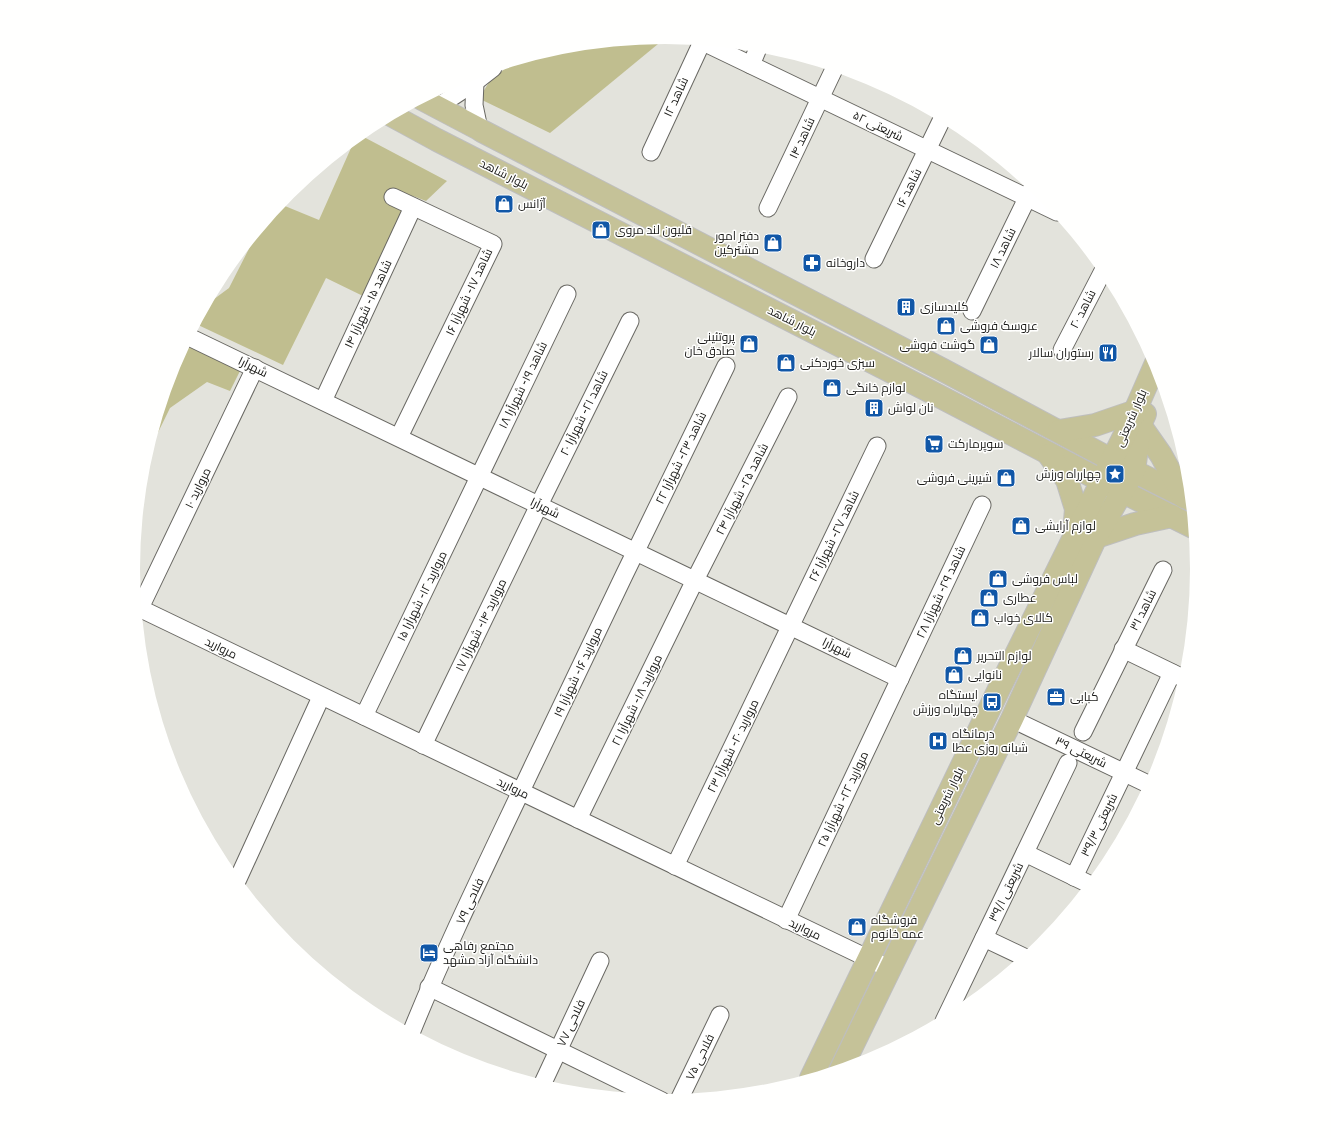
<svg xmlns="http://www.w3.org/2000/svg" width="1331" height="1138" viewBox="0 0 1331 1138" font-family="'IBM Plex Sans',Cairo,sans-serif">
	<rect width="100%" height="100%" fill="#e3e3dc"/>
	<g fill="#c0be8f">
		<path d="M647,39L658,44L550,133L482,100L483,92L491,79L516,61L562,47Z"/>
		<path d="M360,135L447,181L426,201L413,196L363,296L326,278L283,365L196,324L206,305L229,288L259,229L280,204L319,220L355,139Z"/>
		<path d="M186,344L241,369L230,391L207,382L170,408L146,457L174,365Z"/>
	</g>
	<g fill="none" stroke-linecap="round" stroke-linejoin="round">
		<defs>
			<g id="minor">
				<path d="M699,40L1057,212"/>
				<path d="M751,65L759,46"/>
				<path d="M475,82L474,105L479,129"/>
				<path d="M437,107L475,82L493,68"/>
				<path d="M651,152L702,42"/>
				<path d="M393,197L493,244L399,437"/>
				<path d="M768,208L835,67"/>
				<path d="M874,259L943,117"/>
				<path d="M972,311L1033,186"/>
				<path d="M189,337L900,679"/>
				<path d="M1062,350L1104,269"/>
				<path d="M323,401L413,207"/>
				<path d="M137,607L890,969"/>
				<path d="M140,608L255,368"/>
				<path d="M1123,649L1185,679"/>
				<path d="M364,716L567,294"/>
				<path d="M1012,719L1150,785"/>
				<path d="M1083,732L1163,570"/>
				<path d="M423,745L539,505L630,321"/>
				<path d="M578,819L695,580L788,397"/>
				<path d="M1025,853L1091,885"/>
				<path d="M675,866L877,446"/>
				<path d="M1074,877L1172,673"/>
				<path d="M237,881L321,697"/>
				<path d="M786,920L982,505"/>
				<path d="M984,938L1026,958"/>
				<path d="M429,987L662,1101"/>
				<path d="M944,1021L1068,763"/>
				<path d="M411,1033C447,944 490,857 531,770C595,635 660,500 726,366"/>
				<path d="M542,1085L600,961"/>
				<path d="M679,1100L720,1015"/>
			</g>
			<g id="major">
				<path d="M422,99L479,129L482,131L943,370L1112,460L1191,500"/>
				<path d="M391,115L437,140L935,394L1123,492L1193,527"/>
				<path d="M1140,425L1161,455L1184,497"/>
				<path d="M1059,431L1095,425L1133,412"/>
				<path d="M1049,455L1067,480L1076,509L1074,532"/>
				<path d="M1096,537L1135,524L1172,516"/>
				<path d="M841,1069L1012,719L1096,537L1134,471L1140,425L1145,414"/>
				<path d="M811,1078L999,689L1125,434L1156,363"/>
			</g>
		</defs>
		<use href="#minor" stroke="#696863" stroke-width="19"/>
		<use href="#major" stroke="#bebebe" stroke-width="24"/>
		<use href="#minor" stroke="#fff" stroke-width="17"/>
		<use href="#major" stroke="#c5c298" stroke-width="22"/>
	</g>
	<defs>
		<symbol id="shop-square" viewBox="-11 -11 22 22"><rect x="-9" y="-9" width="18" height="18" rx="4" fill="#1157a7" stroke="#fffffe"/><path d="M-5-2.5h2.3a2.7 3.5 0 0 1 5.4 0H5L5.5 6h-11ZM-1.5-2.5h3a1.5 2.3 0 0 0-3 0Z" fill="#fff"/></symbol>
		<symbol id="pharmacy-square" viewBox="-11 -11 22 22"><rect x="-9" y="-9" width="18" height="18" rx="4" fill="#1157a7" stroke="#fffffe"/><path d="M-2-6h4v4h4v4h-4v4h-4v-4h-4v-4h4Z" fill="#fff"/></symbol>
		<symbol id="building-square" viewBox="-11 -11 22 22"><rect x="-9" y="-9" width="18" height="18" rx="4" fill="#1157a7" stroke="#fffffe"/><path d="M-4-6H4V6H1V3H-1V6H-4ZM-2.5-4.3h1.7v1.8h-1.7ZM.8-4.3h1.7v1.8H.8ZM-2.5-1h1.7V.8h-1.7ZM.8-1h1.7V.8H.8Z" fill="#fff"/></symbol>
		<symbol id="restaurant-square" viewBox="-11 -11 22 22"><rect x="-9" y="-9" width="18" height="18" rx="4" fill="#1157a7" stroke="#fffffe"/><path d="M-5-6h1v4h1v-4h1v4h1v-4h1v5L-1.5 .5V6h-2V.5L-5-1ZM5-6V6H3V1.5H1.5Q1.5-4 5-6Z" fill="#fff"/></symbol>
		<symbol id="supermarket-square" viewBox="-11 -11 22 22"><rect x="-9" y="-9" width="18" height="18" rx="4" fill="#1157a7" stroke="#fffffe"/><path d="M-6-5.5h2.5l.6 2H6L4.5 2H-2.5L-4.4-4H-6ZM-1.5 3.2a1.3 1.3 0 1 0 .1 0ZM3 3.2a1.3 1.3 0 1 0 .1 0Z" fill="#fff"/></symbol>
		<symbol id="sight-square" viewBox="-11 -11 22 22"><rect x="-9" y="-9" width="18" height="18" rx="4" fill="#1157a7" stroke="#fffffe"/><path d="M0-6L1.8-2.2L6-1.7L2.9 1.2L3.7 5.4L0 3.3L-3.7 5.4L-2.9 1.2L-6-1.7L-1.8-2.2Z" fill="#fff"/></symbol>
		<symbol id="office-square" viewBox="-11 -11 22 22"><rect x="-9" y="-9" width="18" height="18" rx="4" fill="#1157a7" stroke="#fffffe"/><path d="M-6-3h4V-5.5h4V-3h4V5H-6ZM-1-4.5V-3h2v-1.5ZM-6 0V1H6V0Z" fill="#fff"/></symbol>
		<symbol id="bus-square" viewBox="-11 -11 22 22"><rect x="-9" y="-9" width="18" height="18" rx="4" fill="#1157a7" stroke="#fffffe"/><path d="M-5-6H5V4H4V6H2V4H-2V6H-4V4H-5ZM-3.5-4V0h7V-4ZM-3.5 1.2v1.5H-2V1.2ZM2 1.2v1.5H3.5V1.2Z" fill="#fff"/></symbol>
		<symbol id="hospital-square" viewBox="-11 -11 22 22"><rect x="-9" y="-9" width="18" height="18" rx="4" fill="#1157a7" stroke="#fffffe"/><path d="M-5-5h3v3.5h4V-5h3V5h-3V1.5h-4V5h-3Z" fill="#fff"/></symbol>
		<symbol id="hotel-square" viewBox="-11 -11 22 22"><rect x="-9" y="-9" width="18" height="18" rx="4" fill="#1157a7" stroke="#fffffe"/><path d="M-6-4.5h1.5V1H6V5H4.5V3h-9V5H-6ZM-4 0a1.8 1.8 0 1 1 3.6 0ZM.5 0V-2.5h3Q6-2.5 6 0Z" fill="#fff"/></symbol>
	</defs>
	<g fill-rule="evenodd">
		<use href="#shop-square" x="493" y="193" width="22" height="22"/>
		<use href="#shop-square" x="590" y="219" width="22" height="22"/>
		<use href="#shop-square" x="762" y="232" width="22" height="22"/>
		<use href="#pharmacy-square" x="801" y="252" width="22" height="22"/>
		<use href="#building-square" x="895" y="296" width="22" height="22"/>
		<use href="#shop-square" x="935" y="315" width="22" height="22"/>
		<use href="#shop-square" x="738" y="333" width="22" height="22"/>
		<use href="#shop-square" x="978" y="334" width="22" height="22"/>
		<use href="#restaurant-square" x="1097" y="342" width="22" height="22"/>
		<use href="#shop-square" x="775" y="352" width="22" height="22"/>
		<use href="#shop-square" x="821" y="377" width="22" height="22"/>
		<use href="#building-square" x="863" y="397" width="22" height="22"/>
		<use href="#supermarket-square" x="923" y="433" width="22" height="22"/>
		<use href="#sight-square" x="1104" y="463" width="22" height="22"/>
		<use href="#shop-square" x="995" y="467" width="22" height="22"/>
		<use href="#shop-square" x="1010" y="515" width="22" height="22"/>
		<use href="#shop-square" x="987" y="568" width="22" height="22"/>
		<use href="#shop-square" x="978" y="587" width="22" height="22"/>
		<use href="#shop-square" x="969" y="607" width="22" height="22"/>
		<use href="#shop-square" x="952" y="645" width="22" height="22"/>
		<use href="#shop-square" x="943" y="664" width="22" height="22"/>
		<use href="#office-square" x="1045" y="686" width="22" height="22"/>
		<use href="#bus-square" x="981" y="691" width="22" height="22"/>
		<use href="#hospital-square" x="927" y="730" width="22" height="22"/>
		<use href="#shop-square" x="846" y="916" width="22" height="22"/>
		<use href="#hotel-square" x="418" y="942" width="22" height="22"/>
	</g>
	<g text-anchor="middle" stroke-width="3" stroke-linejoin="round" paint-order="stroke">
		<g font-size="12" fill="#181816" stroke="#fffffe">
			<text transform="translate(676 97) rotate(-65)" y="4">شاهد ۱۲</text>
			<text transform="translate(878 126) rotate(26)" y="4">شریعتی ۵۲</text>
			<text transform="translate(802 138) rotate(-65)" y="4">شاهد ۱۴</text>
			<text transform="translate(504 174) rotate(27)" y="4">بلوار شاهد</text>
			<text transform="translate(909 188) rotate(-64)" y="4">شاهد ۱۶</text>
			<text transform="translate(1003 248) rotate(-64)" y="4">شاهد ۱۸</text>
			<text transform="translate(469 292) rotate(-65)" y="4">شاهد ۱۷- شهرآرا ۱۶</text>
			<text transform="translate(368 304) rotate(-65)" y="4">شاهد ۱۵- شهرآرا ۱۴</text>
			<text transform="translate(1083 309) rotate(-63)" y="4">شاهد ۲۰</text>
			<text transform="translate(792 321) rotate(27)" y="4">بلوار شاهد</text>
			<text transform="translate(253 367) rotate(26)" y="4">شهرآرا</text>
			<text transform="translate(523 385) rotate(-64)" y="4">شاهد ۱۹- شهرآرا ۱۸</text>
			<text transform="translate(584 413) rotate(-64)" y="4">شاهد ۲۱- شهرآرا ۲۰</text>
			<text transform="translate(1131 418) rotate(-66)" y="4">بلوار شریعتی</text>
			<text transform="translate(681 458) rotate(-64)" y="4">شاهد ۲۳- شهرآرا ۲۲</text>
			<text transform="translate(198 488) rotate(-64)" y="4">مروارید ۱۰</text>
			<text transform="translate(742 489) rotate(-63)" y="4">شاهد ۲۵- شهرآرا ۲۴</text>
			<text transform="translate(545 508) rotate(26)" y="4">شهرآرا</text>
			<text transform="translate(834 536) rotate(-64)" y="4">شاهد ۲۷- شهرآرا ۲۶</text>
			<text transform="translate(941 592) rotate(-65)" y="4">شاهد ۲۹- شهرآرا ۲۸</text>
			<text transform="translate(422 596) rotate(-64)" y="4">مروارید ۱۲- شهرآرا ۱۵</text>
			<text transform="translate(1143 610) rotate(-63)" y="4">شاهد ۳۱</text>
			<text transform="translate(481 625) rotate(-64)" y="4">مروارید ۱۴- شهرآرا ۱۷</text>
			<text transform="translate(221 648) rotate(26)" y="4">مروارید</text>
			<text transform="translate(837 648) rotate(26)" y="4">شهرآرا</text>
			<text transform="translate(578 672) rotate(-65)" y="4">مروارید ۱۶- شهرآرا ۱۹</text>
			<text transform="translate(637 700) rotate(-64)" y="4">مروارید ۱۸- شهرآرا ۲۱</text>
			<text transform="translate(733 746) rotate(-64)" y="4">مروارید ۲۰- شهرآرا ۲۳</text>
			<text transform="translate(1081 752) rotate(26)" y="4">شریعتی ۳۹</text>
			<text transform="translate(513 788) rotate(26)" y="4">مروارید</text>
			<text transform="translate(947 796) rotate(-64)" y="4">بلوار شریعتی</text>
			<text transform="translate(843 799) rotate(-65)" y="4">مروارید ۲۲- شهرآرا ۲۵</text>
			<text transform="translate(1099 825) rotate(-64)" y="4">شریعتی ۳۹/۳</text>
			<text transform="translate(1006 892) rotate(-64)" y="4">شریعتی ۳۹/۱</text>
			<text transform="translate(470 901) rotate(-65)" y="4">فلاحی ۷۹</text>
			<text transform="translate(805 929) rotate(26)" y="4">مروارید</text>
			<text transform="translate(571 1023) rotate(-65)" y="4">فلاحی ۷۷</text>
			<text transform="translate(700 1057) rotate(-64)" y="4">فلاحی ۷۵</text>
		</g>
		<g font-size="12" fill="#181816" stroke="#fffffe" text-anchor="start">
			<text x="518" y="208">آژانس</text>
			<text x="615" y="234">قلیون لند مروی</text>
			<text x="759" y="240" text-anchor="end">دفتر امور<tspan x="759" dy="14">مشترکین</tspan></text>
			<text x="826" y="267">داروخانه</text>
			<text x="920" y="311">کلیدسازی</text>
			<text x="960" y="330">عروسک فروشی</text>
			<text x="735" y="341" text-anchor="end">پروتئینی<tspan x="735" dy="14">صادق خان</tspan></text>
			<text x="975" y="349" text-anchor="end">گوشت فروشی</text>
			<text x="1094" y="357" text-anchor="end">رستوران سالار</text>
			<text x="800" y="367">سبزی خوردکنی</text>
			<text x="846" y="392">لوازم خانگی</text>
			<text x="888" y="412">نان لواش</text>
			<text x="948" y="448">سوپرمارکت</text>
			<text x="1101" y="478" text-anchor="end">چهارراه ورزش</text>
			<text x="992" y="482" text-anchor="end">شیرینی فروشی</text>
			<text x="1035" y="530">لوازم آرایشی</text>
			<text x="1012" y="583">لباس فروشی</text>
			<text x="1003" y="602">عطاری</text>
			<text x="994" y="622">کالای خواب</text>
			<text x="977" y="660">لوازم التحریر</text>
			<text x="968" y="679">نانوایی</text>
			<text x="978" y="699" text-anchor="end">ایستگاه<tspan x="978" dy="14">چهارراه ورزش</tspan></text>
			<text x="1070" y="701">کبابی</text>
			<text x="952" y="738">درمانگاه<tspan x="952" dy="14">شبانه روزی عطا</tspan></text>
			<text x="871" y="924">فروشگاه<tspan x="871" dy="14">عمه خانوم</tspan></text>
			<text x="443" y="950">مجتمع رفاهی<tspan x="443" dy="14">دانشگاه آزاد مشهد</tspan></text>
		</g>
	</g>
	<path d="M0 0H1331V1138H0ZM140 569a525 525 0 1 1 1050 0a525 525 0 1 1-1050 0Z" fill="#fffffe" fill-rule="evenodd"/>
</svg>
